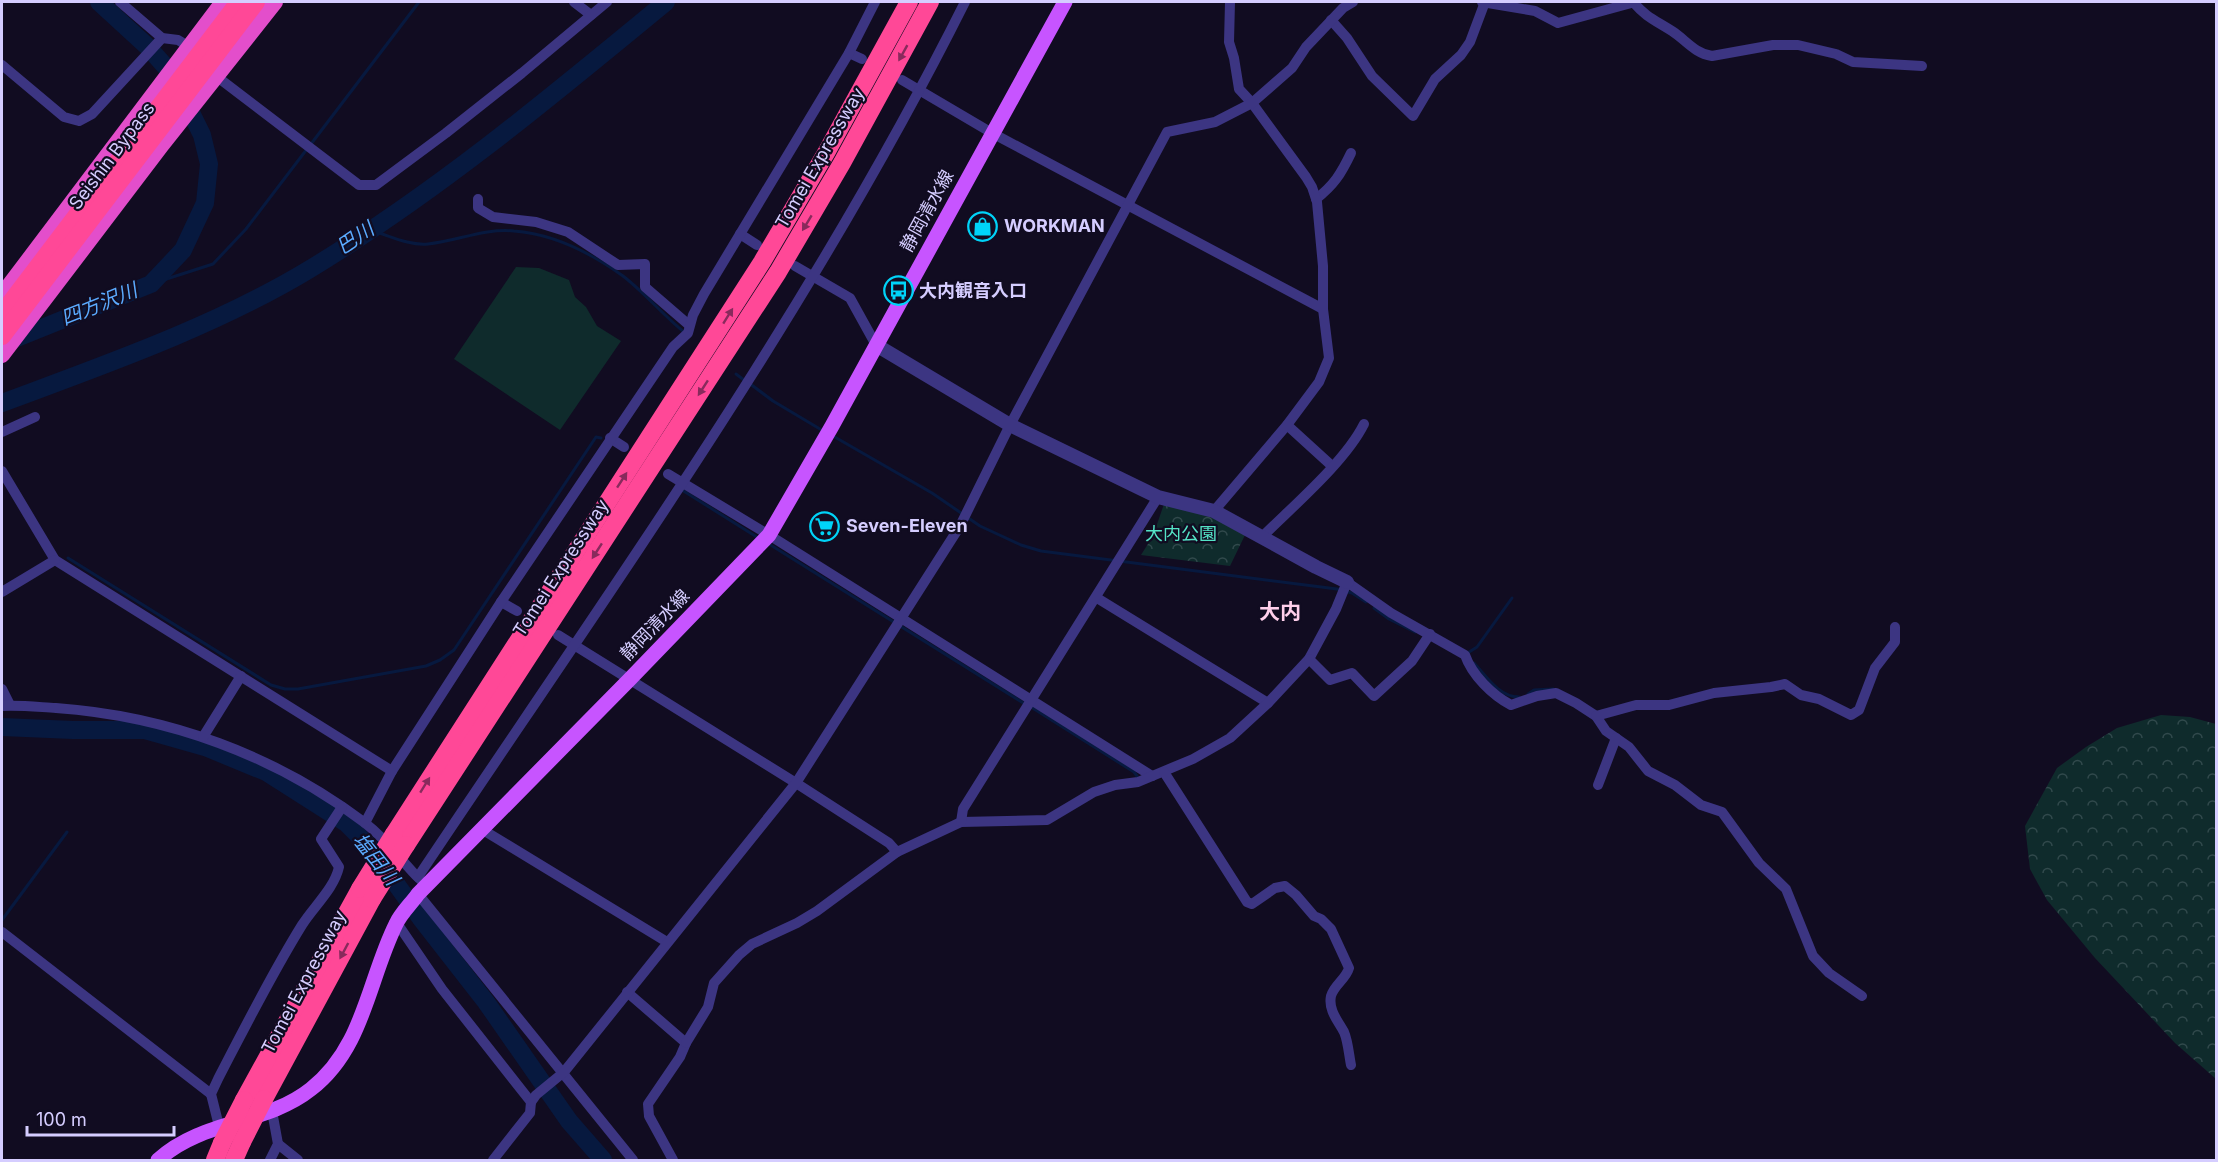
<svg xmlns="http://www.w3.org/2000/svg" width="2218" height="1162" viewBox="0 0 2218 1162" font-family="Inter,'Noto Sans JP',sans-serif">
	<defs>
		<pattern id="forest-crowns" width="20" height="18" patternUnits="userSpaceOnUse" patternTransform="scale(1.5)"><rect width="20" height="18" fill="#0f2b2c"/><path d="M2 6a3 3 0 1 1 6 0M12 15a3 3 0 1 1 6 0" fill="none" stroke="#31494c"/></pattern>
	</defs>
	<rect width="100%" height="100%" fill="#110c21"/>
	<g fill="url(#forest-crowns)">
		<path d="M1164,504L1212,515L1245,535L1230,566L1141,555L1153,536Z"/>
		<path d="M2161,715L2190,717L2216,724V1079L2175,1043L2095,958L2047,900L2030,869L2025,826L2057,768L2086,747L2117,728Z"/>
	</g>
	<path fill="#0f2b2c" d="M516,267L539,268L569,280L575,297L586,307L597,326L621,341L560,430L454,359Z"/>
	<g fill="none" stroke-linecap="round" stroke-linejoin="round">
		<g stroke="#07193f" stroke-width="3">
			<path d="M311,144L419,2"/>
			<path d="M370,230C388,235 409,246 428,244C457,241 485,228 514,231C554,234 591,253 623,276C645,293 663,315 684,332"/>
			<path d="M151,284L213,264L246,229L307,149"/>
			<path d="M736,374L744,380"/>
			<path d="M749,383L773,401L825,432"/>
			<path d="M833,436L932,493L980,526L1021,545L1041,551L1337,589L1352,593L1366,602"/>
			<path d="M682,490L760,539"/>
			<path d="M769,544L1025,704"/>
			<path d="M68,558L271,685L285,689H298L426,666L440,660L454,650L596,437L601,438"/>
			<path d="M1374,608L1389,619L1415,632"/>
			<path d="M1466,654L1477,647L1512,598"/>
			<path d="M1474,663C1486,676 1499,697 1519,697"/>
			<path d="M1528,694L1534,690L1553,689"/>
			<path d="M1031,707L1134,772L1137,776"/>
			<path d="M2,920L67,832"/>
		</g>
		<g stroke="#07193f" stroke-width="18">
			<path d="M7,342L151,284L183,250L205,203L209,164L202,135L172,74L148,47L99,2"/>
			<path d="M2,403C104,365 216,326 310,269C437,192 552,96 666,2"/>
			<path d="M2,727L73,730H145L205,747L266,772L346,823L369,846L422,920L486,1002L569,1121L603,1160"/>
		</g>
		<g stroke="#3c3582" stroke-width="10">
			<path d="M120,2L162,38L178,40L193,49"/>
			<path d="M574,2L591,15"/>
			<path d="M1482,2L1535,11L1558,23L1635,2"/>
			<path d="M1633,2C1647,18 1655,20 1672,31C1686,40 1694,53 1712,56L1773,45H1798L1836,54L1853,62L1922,66"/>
			<path d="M1331,20L1347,38L1372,76L1413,116L1435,79L1461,55L1470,42L1485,2"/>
			<path d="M849,53L862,59"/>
			<path d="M2,65L64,117L79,121L92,114L162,38"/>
			<path d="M216,76L359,185H376L446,133L522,73L607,2"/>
			<path d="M902,80L992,133L1323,309"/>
			<path d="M478,199V208L493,217L536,222L568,232L618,265L645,264V287L689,325"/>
			<path d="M1316,199C1334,185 1341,174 1351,153"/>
			<path d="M740,234L757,245"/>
			<path d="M795,266L850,298L876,345"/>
			<path d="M1287,425L1332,466"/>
			<path d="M2,432L35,417"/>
			<path d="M610,438L624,447"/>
			<path d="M2,471L55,560L392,771"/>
			<path d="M668,474L769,535L1152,776"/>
			<path d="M1214,511L1287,425L1319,382L1329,358L1323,309V266L1317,202L1312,187L1306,177L1252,103L1239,89L1234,58L1229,42L1230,2"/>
			<path d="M1262,537C1293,506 1345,462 1364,424"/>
			<path d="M2,592L55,560"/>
			<path d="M1097,598L1268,703"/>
			<path d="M501,602L517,611"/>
			<path d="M558,635L796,783L889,843L897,852L961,822L1047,820L1094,792L1115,785L1138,782L1193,759L1230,738L1268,703L1309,659L1336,609L1347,582L1391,613L1465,655C1472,675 1492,695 1511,705L1537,696L1556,693L1576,703L1596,716L1606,731L1629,747L1648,771L1675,785L1701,805L1722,812L1759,863L1786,889L1813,956L1829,973L1862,996"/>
			<path d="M1309,659L1330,680L1352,673L1374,696L1412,661L1430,634"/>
			<path d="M2,689L10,705"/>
			<path d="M2,706C20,705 38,707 56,708C168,716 275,755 365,823C378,833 389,845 400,858C407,865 414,875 422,881"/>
			<path d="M1596,716L1636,705H1669L1714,693L1771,687L1785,684L1801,695L1819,699L1851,715L1859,710L1875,668L1895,642V627"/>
			<path d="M203,737L241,676"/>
			<path d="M1164,772L1247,902L1252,904L1275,888L1285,886L1296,895L1314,916L1321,919L1331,929L1349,968C1346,979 1334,985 1331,996C1328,1010 1338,1021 1344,1032C1348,1041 1349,1055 1351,1065"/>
			<path d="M1598,785L1616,738"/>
			<path d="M961,822L963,809L1158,497"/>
			<path d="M365,823L392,771L501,602L673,347L688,333L693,315L704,294L849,53L875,2"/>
			<path d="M483,830L667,942"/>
			<path d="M418,877C609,591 811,310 965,2"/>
			<path d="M418,894L633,1160"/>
			<path d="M397,923L442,989L531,1102L530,1113L493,1160"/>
			<path d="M2,932L211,1094"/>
			<path d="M627,992L686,1043L680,1057L648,1104L649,1116L673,1160"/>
			<path d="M686,1043L708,1007L714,983L739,955L752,944L797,923L817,911L897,852"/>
			<path d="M531,1102L536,1095L564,1072L796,783L960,526L1010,425L1167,132L1215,122L1252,103L1292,68L1306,47L1343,8L1353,2"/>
			<path d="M219,1126L211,1094L218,1079C245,1027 271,975 302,925C314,906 334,889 339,867L321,839L342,807"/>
			<path d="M278,1144L298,1160"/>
			<path d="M270,1160L278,1144L272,1111"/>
		</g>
		<path stroke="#3c3582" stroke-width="14" d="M876,345L1010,425L1158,497L1214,511L1316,567L1347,582"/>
		<path stroke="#c754ff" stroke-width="15" d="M158,1160C203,1119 266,1125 311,1089C364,1048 368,980 396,924C401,913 411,904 418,894L629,680L769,535L832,426L1065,2"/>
		<g stroke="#e34ecb" stroke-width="16">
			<path d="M2,295L223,2"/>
			<path d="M2,355L161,146L275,2"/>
		</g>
		<g stroke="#ff4897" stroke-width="18">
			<path d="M394,834L762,262L826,153L909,2"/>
			<path d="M406,845L778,272L842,163L930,2"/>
			<path d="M264,1099L372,899"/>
			<path d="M244,1100L360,889"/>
			<path d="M215,1160L222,1143"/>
			<path d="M234,1160L242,1142"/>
		</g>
		<g stroke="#ff4897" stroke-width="18">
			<path d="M2,314L239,2"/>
			<path d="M2,336L256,2"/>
			<path d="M360,889L394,834"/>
			<path d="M372,899L406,845"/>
			<path d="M242,1142L264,1099"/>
			<path d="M222,1143L244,1100"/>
		</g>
	</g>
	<defs><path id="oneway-solid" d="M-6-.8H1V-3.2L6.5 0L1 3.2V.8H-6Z" transform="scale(1.5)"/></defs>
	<g fill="#882a5c">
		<use href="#oneway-solid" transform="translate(903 53) rotate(119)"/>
		<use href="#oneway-solid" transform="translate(807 223) rotate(121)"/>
		<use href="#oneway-solid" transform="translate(728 316) rotate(-58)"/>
		<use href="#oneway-solid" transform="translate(703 388) rotate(123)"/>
		<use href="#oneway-solid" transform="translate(622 480) rotate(-57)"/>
		<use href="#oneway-solid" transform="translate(597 551) rotate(123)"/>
		<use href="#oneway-solid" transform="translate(425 785) rotate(-58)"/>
		<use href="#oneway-solid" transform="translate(344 951) rotate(118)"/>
	</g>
	<defs>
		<symbol id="shop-ring" viewBox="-11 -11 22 22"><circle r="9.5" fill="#110c21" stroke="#00d3f8" stroke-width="1.5"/><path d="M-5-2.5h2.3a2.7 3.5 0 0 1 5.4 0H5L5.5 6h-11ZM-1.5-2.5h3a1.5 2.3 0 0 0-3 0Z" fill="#00d3f8"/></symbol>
		<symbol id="bus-ring" viewBox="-11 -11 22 22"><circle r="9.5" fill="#110c21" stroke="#00d3f8" stroke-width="1.5"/><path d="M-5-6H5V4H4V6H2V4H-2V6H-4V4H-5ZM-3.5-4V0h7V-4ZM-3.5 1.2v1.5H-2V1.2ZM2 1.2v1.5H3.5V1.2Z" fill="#00d3f8"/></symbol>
		<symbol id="supermarket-ring" viewBox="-11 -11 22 22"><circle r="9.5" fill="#110c21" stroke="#00d3f8" stroke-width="1.5"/><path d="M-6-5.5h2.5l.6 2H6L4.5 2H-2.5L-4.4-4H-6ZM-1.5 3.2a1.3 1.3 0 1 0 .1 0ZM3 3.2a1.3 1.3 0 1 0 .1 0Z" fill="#00d3f8"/></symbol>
	</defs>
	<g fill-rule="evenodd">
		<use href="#shop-ring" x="966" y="210" width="33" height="33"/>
		<use href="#bus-ring" x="882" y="274" width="33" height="33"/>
		<use href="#supermarket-ring" x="808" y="510" width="33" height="33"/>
	</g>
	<g text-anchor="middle" stroke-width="4.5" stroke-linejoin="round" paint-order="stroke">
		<g font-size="18" fill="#d5cdff" stroke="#110c21">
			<text transform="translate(112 156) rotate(-53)" y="6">Seishin Bypass</text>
			<text transform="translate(820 158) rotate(-60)" y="6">Tomei Expressway</text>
			<text transform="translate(927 211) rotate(-61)" y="6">静岡清水線</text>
			<text transform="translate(561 568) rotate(-57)" y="6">Tomei Expressway</text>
			<text transform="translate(655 625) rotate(-46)" y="6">静岡清水線</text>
			<text transform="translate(304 982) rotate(-62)" y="6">Tomei Expressway</text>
		</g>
		<g font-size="18" font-weight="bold" fill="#d5cdff" stroke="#110c21" text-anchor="start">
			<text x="1004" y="232">WORKMAN</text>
			<text x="919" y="297">大内観音入口</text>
			<text x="846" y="532">Seven-Eleven</text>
		</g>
		<g font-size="18" fill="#54e3c6" stroke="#110c21">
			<text x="1181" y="540">大内公園</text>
		</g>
		<g font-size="20" font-style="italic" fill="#5babff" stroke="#110c21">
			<text transform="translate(355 238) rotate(-34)" y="7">巴川</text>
			<text transform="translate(99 304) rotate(-22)" y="7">四方沢川</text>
			<text transform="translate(376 859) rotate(51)" y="7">塩田川</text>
		</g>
		<g font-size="21" font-weight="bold" fill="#ffcfeb" stroke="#110c21">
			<text x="1280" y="619">大内</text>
		</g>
	</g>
	<rect width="2218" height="1162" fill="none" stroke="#d5cdff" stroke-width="6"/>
	<path d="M27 1126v9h147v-9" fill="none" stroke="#d5cdff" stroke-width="3"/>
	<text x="36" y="1126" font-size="18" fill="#d5cdff" stroke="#110c21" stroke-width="4.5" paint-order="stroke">100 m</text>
</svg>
